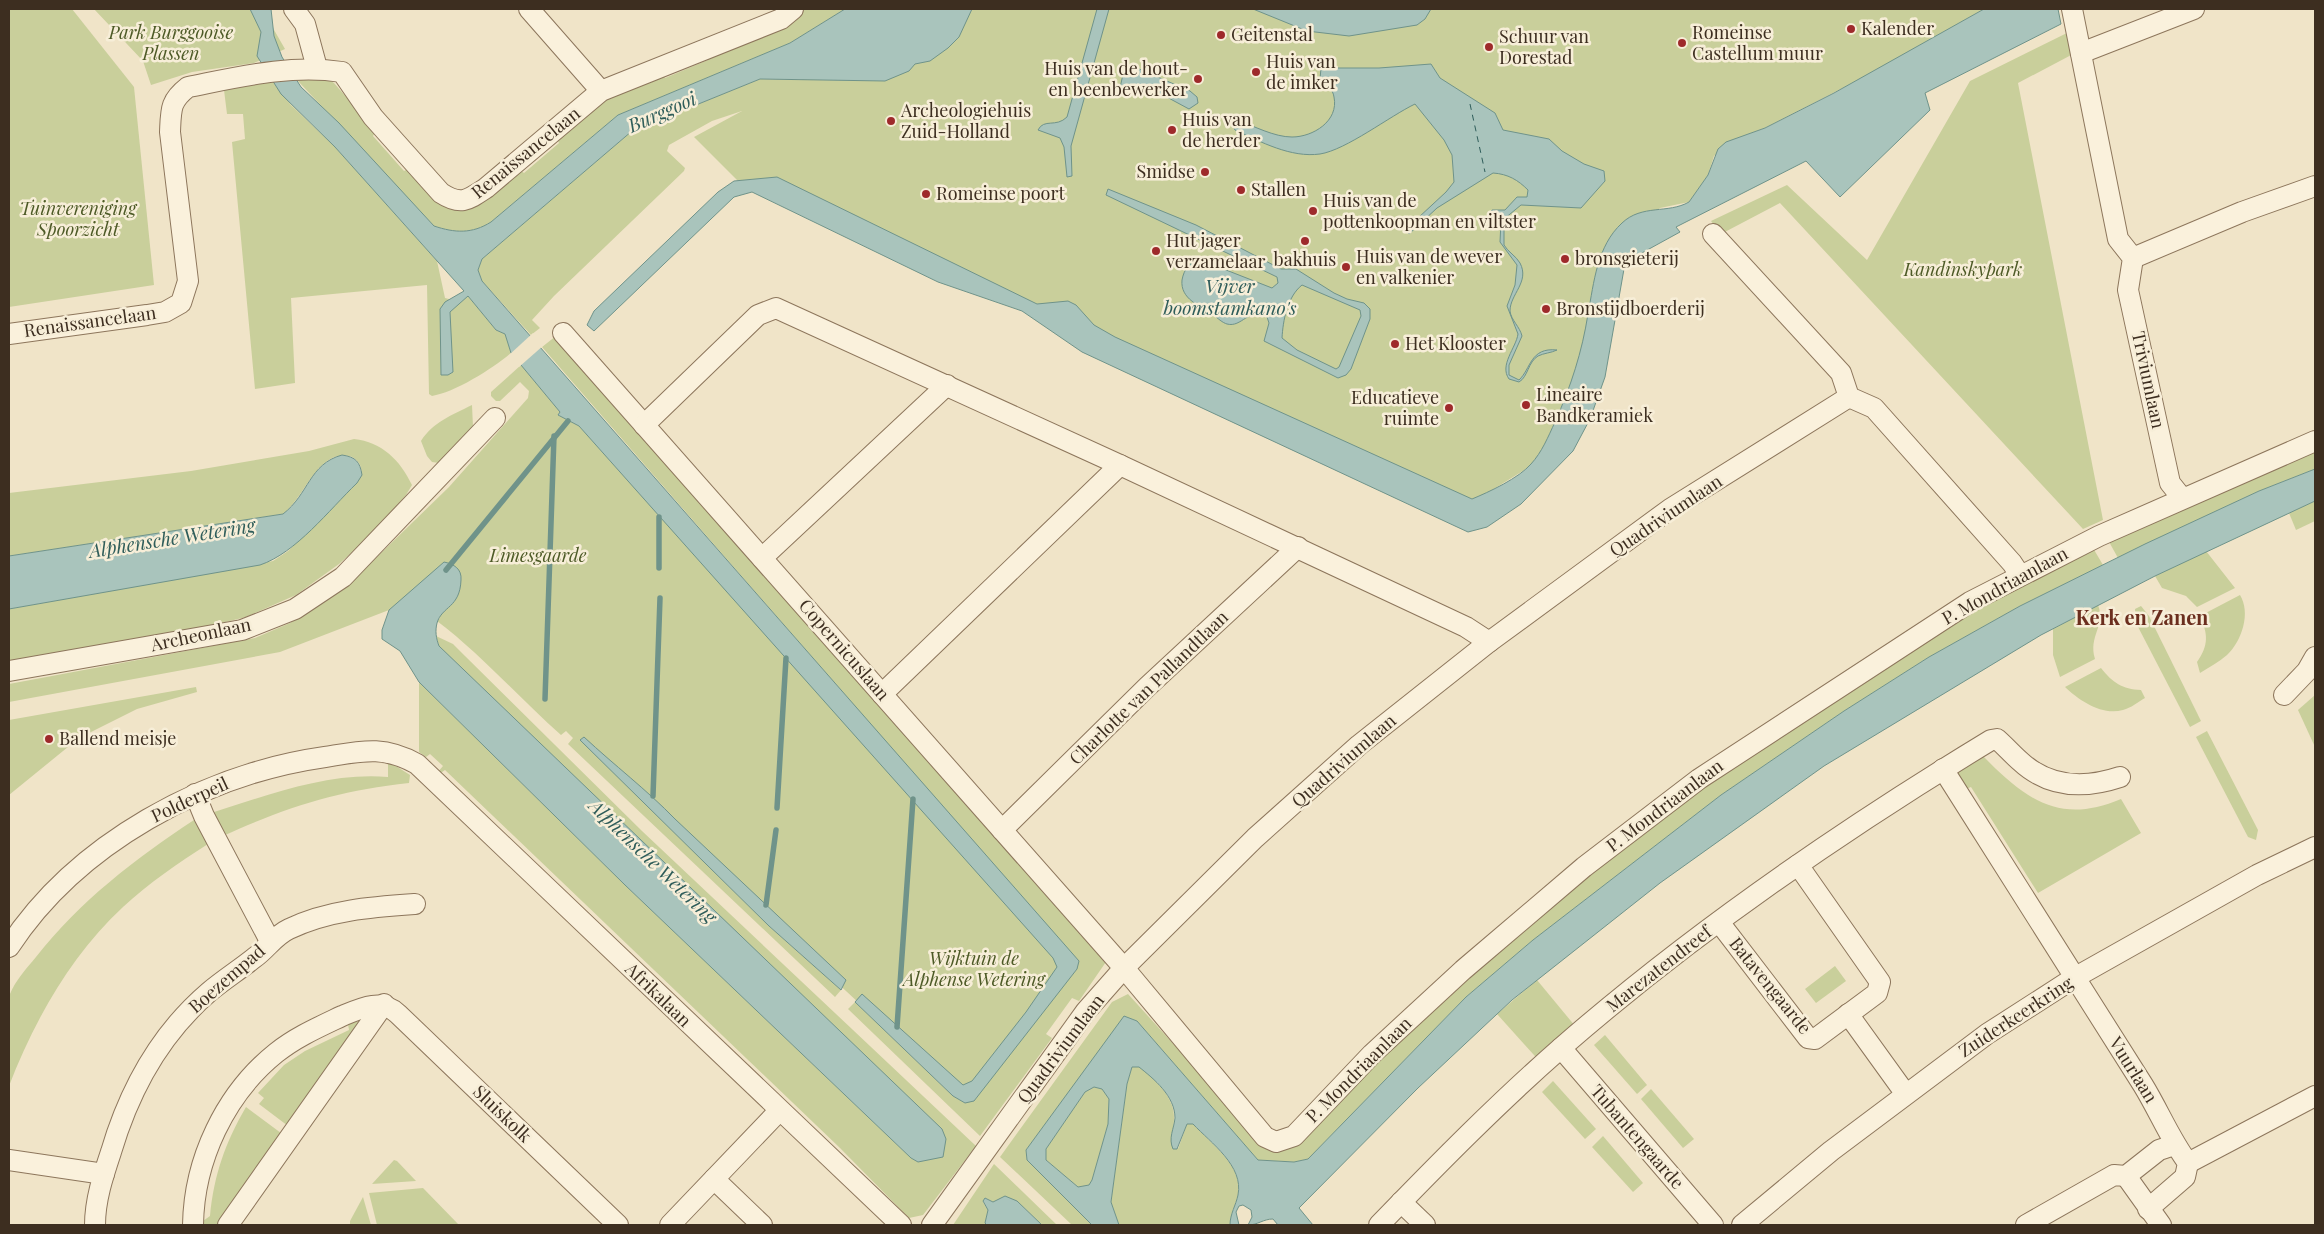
<svg xmlns="http://www.w3.org/2000/svg" width="2324" height="1234" viewBox="0 0 2324 1234" font-family="'Playfair Display',serif">
	<rect width="100%" height="100%" fill="#f0e4c8"/>
	<g fill="#c9cf9b">
		<path d="M9,9H72L134,87L154,285L9,307Z"/>
		<path d="M94,9H262L285,49L254,63L192,72L151,85L143,61Z"/>
		<path d="M802,9H845L790,43L618,115L491,222C472,234 455,233 434,226L297,80L328,79L334,83L376,131L373,136L404,171L408,169C426,188 443,217 473,207L520,170L524,173L559,143L557,139L599,101L663,74L665,78L708,60L707,56Z"/>
		<path d="M879,9H1984L1870,74L1765,128L1746,135L1714,156L1708,175L1689,202L1660,208L1621,245L1552,453L1463,508L1053,323L746,189L694,137L742,111L712,121L669,145L667,151L685,168L684,171L554,296L532,320L540,328L531,335L482,281L478,270L482,259L632,131L760,79L801,80Z"/>
		<path d="M2071,31L2075,53L2018,83L2103,520L2083,529L1780,203L1721,234L1711,221L1787,185L1867,260L1970,81Z"/>
		<path d="M273,82L291,105L335,147L437,261L445,298L453,300L468,296L496,330L505,334L511,353C494,368 454,393 432,396L429,394L427,285L291,298L295,383L255,389L232,142L245,139L243,114H227L224,90Z"/>
		<path d="M556,336L1108,959L1079,1001L1072,998L1046,1034L1052,1038L980,1136L848,1009L855,1002L953,1096L965,1103L1077,969L939,814L866,719L542,347Z"/>
		<path d="M521,365L560,412L558,415L579,426L886,769L1068,963L973,1087L957,1094L667,825L769,926L841,990L835,997L568,744L573,738L566,731L561,735C519,698 482,655 437,621L440,618L404,598L389,610L280,652L9,702V684L255,638L290,623L344,589L449,487L528,398L529,391L520,382L500,401H496L491,396V392Z"/>
		<path d="M472,405L473,427L439,463L432,462L427,456L421,441C433,422 452,415 472,405Z"/>
		<path d="M354,439C382,442 400,460 412,485L406,495L371,535L339,564L296,595L246,617L189,631L9,662V609L273,561L288,551L357,483C360,477 363,473 360,465C358,461 354,457 349,456C317,450 306,496 283,514L9,556V493L191,471L309,451Z"/>
		<path d="M2315,448V469L2259,491L2118,558L2108,540Z"/>
		<path d="M2315,501V521L2296,530L2289,513Z"/>
		<path d="M2093,548L2103,565L2020,606L1929,657L1844,711L1721,795L1533,940L1466,997L1308,1159L1294,1162L1258,1160L1137,1021L1125,1017L1026,1150L1027,1160L1092,1225H1072L1000,1157L1112,1002L1128,994L1267,1147L1289,1148L1433,1009L1578,881L1668,811L1796,723L1924,643L2020,584Z"/>
		<path d="M2206,551L2235,588L2197,607L2186,596L2162,588L2155,576Z"/>
		<path d="M2240,595C2251,613 2242,641 2227,655C2219,662 2209,667 2200,673L2197,662C2209,645 2208,634 2200,616Z"/>
		<path d="M2098,605C2106,626 2088,636 2095,659L2060,677L2053,655V629Z"/>
		<path d="M2141,606L2149,616L2201,721L2190,727L2136,623L2135,609Z"/>
		<path d="M436,636L453,644L465,656L642,831L976,1146L923,1215L909,1218L840,1148L445,770L439,774L437,773L443,766L430,754L426,757L419,752V682L625,885L911,1158L919,1162L439,646Z"/>
		<path d="M2101,668C2113,683 2122,689 2141,690L2145,698C2138,702 2131,708 2123,710C2102,716 2080,701 2065,687Z"/>
		<path d="M196,687L197,692L137,709L79,738L9,795V720Z"/>
		<path d="M2315,695V747L2298,710Z"/>
		<path d="M2207,731L2258,830L2256,840L2248,837L2196,737Z"/>
		<path d="M1983,756C2026,800 2060,825 2121,799L2141,833L2038,893L1971,787L1966,789L1957,775L1960,770Z"/>
		<path d="M388,761L410,775L409,783C338,791 289,806 223,836L211,813C268,795 328,772 388,777Z"/>
		<path d="M194,820L208,844C178,863 149,883 123,907C71,955 34,1021 9,1086C9,1070 5,1004 10,994C15,981 27,968 36,957C80,901 135,859 194,820Z"/>
		<path d="M1835,966L1846,981L1816,1003L1805,989Z"/>
		<path d="M1537,980L1580,1032L1543,1065L1497,1014Z"/>
		<path d="M366,1019L292,1129L259,1104L264,1098L258,1093L284,1065L305,1051L349,1030L348,1024Z"/>
		<path d="M1605,1035L1647,1085L1637,1094L1594,1045Z"/>
		<path d="M1139,1066C1154,1079 1175,1097 1174,1118C1174,1135 1169,1131 1178,1149L1187,1124H1193C1210,1143 1244,1166 1238,1195C1236,1205 1230,1214 1230,1225H1119L1111,1202L1127,1084L1132,1067Z"/>
		<path d="M1553,1081L1596,1129L1585,1139L1542,1092Z"/>
		<path d="M1094,1087L1102,1089L1109,1099L1108,1124L1092,1180L1090,1185L1078,1187L1046,1160V1149L1085,1092Z"/>
		<path d="M1651,1089L1694,1139L1683,1148L1641,1099Z"/>
		<path d="M246,1107L285,1136L220,1225H204L203,1221L210,1216C214,1175 225,1143 246,1107Z"/>
		<path d="M1603,1136L1643,1183L1633,1192L1592,1147Z"/>
		<path d="M394,1160L397,1161L416,1181L372,1184Z"/>
		<path d="M994,1164L1057,1225H1042L1017,1201L993,1202L985,1198L983,1202L988,1210L985,1223L987,1225H953Z"/>
		<path d="M423,1188L459,1225H377L369,1193Z"/>
		<path d="M363,1197L371,1225H350V1221Z"/>
	</g>
	<g fill="#a9c4bc" stroke="#6f938a" fill-rule="evenodd">
		<path d="M250,9H271L274,36L282,57L301,87L339,123L434,226C455,233 472,234 491,222L618,115L790,43L845,9H972L959,37L948,48L930,61L915,64L909,71L885,81L760,79L632,131L482,259L478,270L482,281L1079,961L1077,969L974,1101L965,1103L953,1096L855,1002L862,994L963,1085L972,1081L1026,1012L1057,967L1053,958L579,426L558,415L560,412L511,353L505,334L496,330L468,296L450,312L453,372L448,375H441L440,309L445,302L464,291L335,147L281,94L257,56L261,32Z"/>
		<path d="M1097,9H1109L1071,146L1072,176L1067,177L1064,147L1060,138L1038,130C1044,118 1056,128 1067,117Z"/>
		<path d="M1253,9H1431L1425,19L1417,25L1349,36L1307,31Z"/>
		<path d="M1984,9H2058L2061,24L1925,93L1930,110L1840,197L1806,161L1676,227L1680,232L1629,260L1624,269L1605,377L1590,419L1573,451L1521,504L1487,527L1468,532L1455,526L1082,352L1022,311L938,282L752,192L734,197L594,331L587,325L594,311L718,192L734,181L777,177L1037,304L1068,301L1076,305L1094,325L1115,337L1472,499C1489,492 1519,478 1531,464C1542,452 1548,437 1555,422C1571,386 1582,352 1588,314C1594,282 1597,246 1622,223C1642,204 1668,214 1689,202L1708,175L1718,149L1726,142L1765,128L1834,93Z"/>
		<path d="M1431,64L1440,78L1495,113L1503,130L1549,139L1562,151L1584,164L1604,171L1605,181L1581,208L1521,205L1504,219V245C1508,252 1516,256 1520,263C1530,282 1510,294 1510,311C1511,320 1520,327 1522,336L1509,365V375L1519,380C1531,369 1530,347 1557,350C1551,353 1544,353 1538,356C1528,362 1528,377 1519,382L1509,379C1499,365 1516,348 1518,334L1507,306L1515,285L1517,265L1500,242L1501,221L1490,214L1492,210H1505L1517,197H1527L1528,190C1518,180 1508,174 1493,173L1437,208L1409,234L1405,230L1446,192L1454,182L1452,155L1444,140L1415,104C1390,116 1346,150 1320,154C1291,158 1261,142 1235,130L1232,125L1237,120C1254,126 1274,137 1292,137C1313,137 1339,121 1334,97C1333,89 1326,84 1320,79L1321,68H1379Z"/>
		<path d="M1125,65H1130L1190,91L1197,97L1198,103L1189,109L1163,95C1150,100 1147,88 1136,85C1130,84 1126,87 1120,88Z"/>
		<path d="M1108,189L1196,225L1281,269H1296L1334,293L1347,299L1364,303L1370,309V319L1351,369L1346,375L1338,378L1264,341L1269,323L1267,317C1248,307 1242,328 1227,324C1223,323 1217,318 1214,315C1200,306 1180,299 1182,280C1184,269 1189,264 1198,259L1272,288L1278,283L1277,277L1106,195ZM1302,285L1360,310L1361,316L1339,367L1336,369L1297,350L1282,338C1283,321 1287,297 1302,285Z"/>
		<path d="M342,455C356,457 360,462 362,475L357,483C329,510 296,553 260,565L9,609V556L283,514C309,494 309,464 342,455Z"/>
		<path d="M2315,469V501L2155,576L2041,635L1824,766L1660,883L1512,1000L1418,1088L1299,1208L1313,1225H1278L1273,1219C1263,1219 1258,1225 1248,1225L1252,1217L1251,1210L1243,1205L1239,1206L1236,1212L1239,1225H1230C1230,1214 1236,1205 1238,1195C1244,1166 1211,1143 1193,1124H1187L1177,1149H1173C1168,1138 1174,1129 1175,1118C1175,1096 1154,1079 1139,1067H1132L1127,1084L1111,1202L1119,1225H1092L1027,1160L1026,1150L1124,1016L1137,1021L1258,1160L1294,1162L1308,1159L1466,997L1533,940L1721,795L1844,711L1929,657L2020,606L2145,544L2259,491ZM1094,1087L1102,1089L1109,1099L1108,1124L1092,1180L1089,1185L1078,1187L1046,1160V1149L1085,1092Z"/>
		<path d="M444,562C454,564 462,569 461,580C460,608 442,606 437,623C435,631 436,638 439,646L942,1129L946,1139L943,1157L918,1162L911,1158L625,885L419,682L400,651L382,639V630L389,610Z"/>
		<path d="M584,737C614,765 647,790 675,819L846,980L841,990L769,926L580,740Z"/>
		<path d="M1005,1196L1017,1201L1042,1225H987L985,1223L988,1210L983,1201L985,1198L993,1202Z"/>
	</g>
	<path fill="#f0e4c8" d="M533,333L544,345L519,367L509,355Z"/>
	<g fill="none" stroke-linecap="round" stroke-linejoin="round">
		<g stroke="#6f938a" stroke-width="5.5">
			<path d="M659,568V517"/>
			<path d="M446,570L568,421"/>
			<path d="M545,699L554,436"/>
			<path d="M653,796L660,598"/>
			<path d="M777,808L786,658"/>
			<path d="M766,905L776,830"/>
			<path d="M897,1027L913,799"/>
		</g>
		<path stroke="#2f5d5a" stroke-width="1" stroke-dasharray="6 5" stroke-linecap="butt" d="M1470,104L1485,172"/>
		<defs>
			<g id="minor">
				<path d="M294,9L305,24L317,68"/>
				<path d="M529,9L601,91"/>
				<path d="M2072,9L2118,239L2133,258L2128,290L2170,483L2182,498"/>
				<path d="M2081,53L2194,9"/>
				<path d="M1713,234L1841,373L1849,397L1874,408L2012,563L2020,575"/>
				<path d="M2133,258L2242,212L2315,186"/>
				<path d="M563,333L1124,968L1265,1137L1276,1142L1294,1136L1372,1054L1463,970L1584,867L1699,779L1970,602L2099,536L2315,441"/>
				<path d="M9,334L147,315L165,312L181,303L188,281L170,132C171,109 170,101 188,87C239,77 291,64 342,72L373,117L441,193C461,206 468,200 486,188L601,91L781,19L793,9"/>
				<path d="M644,425L758,315L776,308L1120,465L1466,627L1489,642"/>
				<path d="M762,558L947,385"/>
				<path d="M9,671L242,630L295,609L343,577L495,418"/>
				<path d="M882,694L1120,465"/>
				<path d="M2284,695L2307,671L2315,657"/>
				<path d="M1943,769L2143,1085C2159,1111 2170,1139 2188,1163L2185,1177L2148,1209"/>
				<path d="M195,794L204,816L270,941"/>
				<path d="M1002,830L1147,687L1298,547"/>
				<path d="M1719,922L1808,1038L1815,1039L1877,993L1880,982L1798,865"/>
				<path d="M9,947C77,843 205,774 325,757C362,751 383,745 417,764L901,1225"/>
				<path d="M1848,1014L1905,1093"/>
				<path d="M1561,1048L1713,1225"/>
				<path d="M9,1160L104,1174"/>
				<path d="M2188,1163L2315,1096"/>
				<path d="M2126,1176L2161,1225"/>
				<path d="M714,1179L762,1225"/>
				<path d="M1401,1202L1425,1225"/>
				<path d="M95,1225C95,1200 103,1176 111,1152C129,1091 160,1034 209,992C223,980 239,970 254,958C267,949 274,936 289,929C328,910 372,907 415,904"/>
				<path d="M193,1225C194,1160 225,1094 276,1053C296,1037 319,1027 342,1016C361,1008 382,998 398,1014L618,1225"/>
				<path d="M228,1225L384,1004"/>
				<path d="M670,1225L779,1111"/>
				<path d="M932,1225L1086,1011L1124,968L1255,838L1359,745L1489,642L1670,509L1849,397"/>
				<path d="M1379,1225C1438,1164 1498,1103 1562,1047C1695,931 1841,831 1991,740L1997,739C2005,746 2012,754 2020,761C2049,788 2084,789 2120,777"/>
				<path d="M1742,1225L1831,1151L1987,1034L2074,978L2257,875L2315,847"/>
				<path d="M2026,1225L2114,1175L2126,1176L2159,1150L2174,1145"/>
			</g>
		</defs>
		<use href="#minor" stroke="#8d765c" stroke-width="22"/>
		<use href="#minor" stroke="#faf1dc" stroke-width="20"/>
	</g>
	<g fill="#9e2a2b" stroke="#f7eed8" stroke-width="2">
		<circle cx="1851" cy="29" r="5"/>
		<circle cx="1221" cy="35" r="5"/>
		<circle cx="1682" cy="43" r="5"/>
		<circle cx="1489" cy="47" r="5"/>
		<circle cx="1256" cy="72" r="5"/>
		<circle cx="1198" cy="79" r="5"/>
		<circle cx="891" cy="121" r="5"/>
		<circle cx="1172" cy="130" r="5"/>
		<circle cx="1205" cy="172" r="5"/>
		<circle cx="1241" cy="190" r="5"/>
		<circle cx="926" cy="194" r="5"/>
		<circle cx="1313" cy="211" r="5"/>
		<circle cx="1305" cy="241" r="5"/>
		<circle cx="1156" cy="251" r="5"/>
		<circle cx="1565" cy="259" r="5"/>
		<circle cx="1346" cy="267" r="5"/>
		<circle cx="1546" cy="309" r="5"/>
		<circle cx="1395" cy="344" r="5"/>
		<circle cx="1526" cy="405" r="5"/>
		<circle cx="1449" cy="408" r="5"/>
		<circle cx="49" cy="739" r="5"/>
	</g>
	<g text-anchor="middle" stroke-width="5" stroke-linejoin="round" paint-order="stroke">
		<g font-size="18" fill="#3d2e20" stroke="#f7eed8" text-anchor="start">
			<text x="1861" y="35">Kalender</text>
			<text x="1692" y="39">Romeinse<tspan x="1692" dy="21">Castellum muur</tspan></text>
			<text x="1231" y="41">Geitenstal</text>
			<text x="1499" y="43">Schuur van<tspan x="1499" dy="21">Dorestad</tspan></text>
			<text x="1266" y="68">Huis van<tspan x="1266" dy="21">de imker</tspan></text>
			<text x="1188" y="75" text-anchor="end">Huis van de hout-<tspan x="1188" dy="21">en beenbewerker</tspan></text>
			<text x="901" y="117">Archeologiehuis<tspan x="901" dy="21">Zuid-Holland</tspan></text>
			<text x="1182" y="126">Huis van<tspan x="1182" dy="21">de herder</tspan></text>
			<text x="1195" y="178" text-anchor="end">Smidse</text>
			<text x="1251" y="196">Stallen</text>
			<text x="936" y="200">Romeinse poort</text>
			<text x="1323" y="207">Huis van de<tspan x="1323" dy="21">pottenkoopman en viltster</tspan></text>
			<text x="1166" y="247">Hut jager<tspan x="1166" dy="21">verzamelaar</tspan></text>
			<text x="1356" y="263">Huis van de wever<tspan x="1356" dy="21">en valkenier</tspan></text>
			<text x="1575" y="265">bronsgieterij</text>
			<text x="1305" y="266" text-anchor="middle">bakhuis</text>
			<text x="1556" y="315">Bronstijdboerderij</text>
			<text x="1405" y="350">Het Klooster</text>
			<text x="1536" y="401">Lineaire<tspan x="1536" dy="21">Bandkeramiek</tspan></text>
			<text x="1439" y="404" text-anchor="end">Educatieve<tspan x="1439" dy="21">ruimte</tspan></text>
			<text x="59" y="745">Ballend meisje</text>
		</g>
		<g font-size="18" font-style="italic" fill="#4d5a26" stroke="#f7eed8">
			<text x="171" y="39">Park Burggooise<tspan x="171" dy="21">Plassen</tspan></text>
			<text x="78" y="215">Tuinvereniging<tspan x="78" dy="21">Spoorzicht</tspan></text>
			<text x="1963" y="276">Kandinskypark</text>
			<text x="538" y="562">Limesgaarde</text>
			<text x="974" y="965">Wijktuin de<tspan x="974" dy="21">Alphense Wetering</tspan></text>
		</g>
		<g font-size="18" fill="#3d2e20" stroke="#f7eed8">
			<text transform="translate(526 153) rotate(-39)" y="6">Renaissancelaan</text>
			<text transform="translate(90 322) rotate(-8)" y="6">Renaissancelaan</text>
			<text transform="translate(2148 380) rotate(78)" y="6">Triviumlaan</text>
			<text transform="translate(1666 516) rotate(-34)" y="6">Quadriviumlaan</text>
			<text transform="translate(2005 586) rotate(-29)" y="6">P. Mondriaanlaan</text>
			<text transform="translate(201 635) rotate(-12)" y="6">Archeonlaan</text>
			<text transform="translate(844 650) rotate(49)" y="6">Copernicuslaan</text>
			<text transform="translate(1149 688) rotate(-44)" y="6">Charlotte van Pallandtlaan</text>
			<text transform="translate(1344 761) rotate(-41)" y="6">Quadriviumlaan</text>
			<text transform="translate(190 800) rotate(-25)" y="6">Polderpeil</text>
			<text transform="translate(1665 806) rotate(-37)" y="6">P. Mondriaanlaan</text>
			<text transform="translate(1659 969) rotate(-38)" y="6">Marezatendreef</text>
			<text transform="translate(227 979) rotate(-41)" y="6">Boezempad</text>
			<text transform="translate(1770 986) rotate(51)" y="6">Batavengaarde</text>
			<text transform="translate(658 995) rotate(44)" y="6">Afrikalaan</text>
			<text transform="translate(2016 1017) rotate(-33)" y="6">Zuiderkeerkring</text>
			<text transform="translate(1061 1049) rotate(-53)" y="6">Quadriviumlaan</text>
			<text transform="translate(1359 1070) rotate(-45)" y="6">P. Mondriaanlaan</text>
			<text transform="translate(2133 1070) rotate(58)" y="6">Vuurlaan</text>
			<text transform="translate(502 1114) rotate(44)" y="6">Sluiskolk</text>
			<text transform="translate(1637 1137) rotate(49)" y="6">Tubantengaarde</text>
		</g>
		<g font-size="19" font-style="italic" fill="#2f5d5a" stroke="#f7eed8">
			<text transform="translate(662 112) rotate(-24)" y="7">Burggooi</text>
			<text x="1230" y="293">Vijver<tspan x="1230" dy="22">boomstamkano's</tspan></text>
			<text transform="translate(172 538) rotate(-9)" y="7">Alphensche Wetering</text>
			<text transform="translate(653 861) rotate(44)" y="7">Alphensche Wetering</text>
		</g>
		<g font-size="20" font-weight="bold" fill="#6b2e1e" stroke="#f7eed8">
			<text x="2142" y="625">Kerk en Zanen</text>
		</g>
	</g>
	<rect width="2324" height="1234" fill="none" stroke="#3d2e20" stroke-width="20"/>
</svg>
